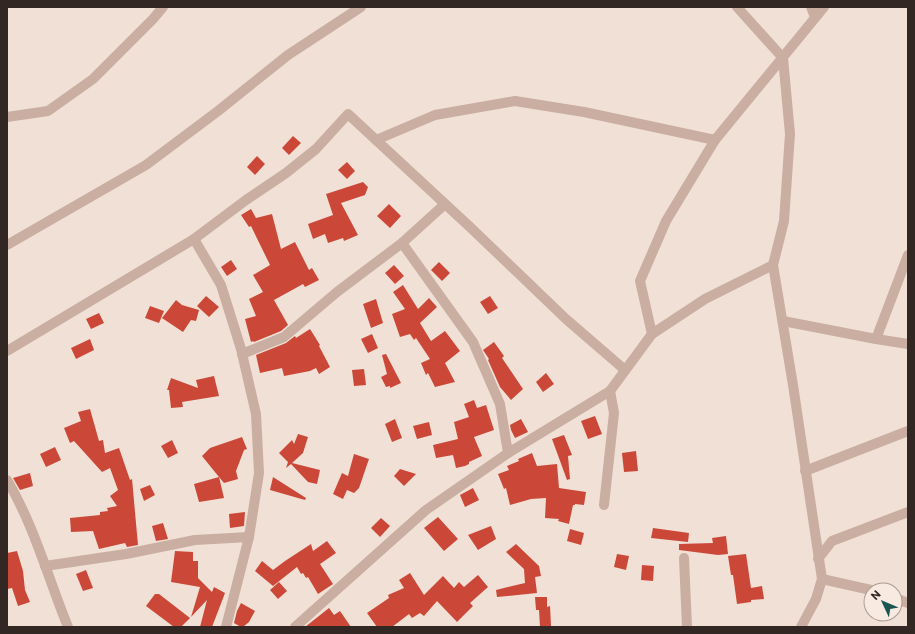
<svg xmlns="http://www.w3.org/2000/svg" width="915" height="634" viewBox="0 0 915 634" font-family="Commissioner,sans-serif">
	<rect width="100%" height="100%" fill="#f1e0d5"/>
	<g fill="#cb4839">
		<path d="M293,136L301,143L289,155L282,148Z"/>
		<path d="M257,156L265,164L255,175L247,167Z"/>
		<path d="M347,162L355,171L347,179L338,170Z"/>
		<path d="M363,182L368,187L365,195L341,203L358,235L344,241L343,238L328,243L325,234L313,239L308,224L333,215L326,194Z"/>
		<path d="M389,204L401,216L390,228L377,216Z"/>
		<path d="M251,209L256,218L272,214L281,249L295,242L309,270L312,268L319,280L305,287L303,284L274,300L288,325L281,331L254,342L253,341L251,342L245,319L256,316L249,299L263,292L253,275L270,265L251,226L249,227L241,215Z"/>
		<path d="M231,260L237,269L227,276L221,267Z"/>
		<path d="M439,262L450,273L442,281L431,270Z"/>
		<path d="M394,265L404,276L395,284L385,273Z"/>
		<path d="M403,285L418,309L429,298L437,307L420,323L431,341L445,331L460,351L445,363L455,382L435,387L428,373L426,375L421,363L430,359L416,338L414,340L410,334L400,337L392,314L405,309L393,292Z"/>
		<path d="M206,296L219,307L209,317L197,306Z"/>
		<path d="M490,296L498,308L488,314L480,302Z"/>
		<path d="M376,299L383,323L371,328L363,304Z"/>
		<path d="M176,300L182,305L199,310L196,321L191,320L183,332L162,318Z"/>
		<path d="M150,306L164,311L159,323L145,318Z"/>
		<path d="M99,313L104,323L91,329L86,319Z"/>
		<path d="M310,329L320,345L319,346L330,367L319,374L316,368L310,371L284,376L282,368L260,373L256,355L286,343L295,336L296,338Z"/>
		<path d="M372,334L378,348L368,353L361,339Z"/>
		<path d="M90,339L94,350L76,359L71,348Z"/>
		<path d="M494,342L504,356L502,358L523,389L511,400L500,387L488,360L489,359L483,350Z"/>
		<path d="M386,354L401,383L390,388V386L386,387L381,377L387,374L382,355Z"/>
		<path d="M364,369L366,385L354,386L352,370Z"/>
		<path d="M546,373L554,384L543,392L536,382Z"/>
		<path d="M214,376L219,396L182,402L183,407L171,408L169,390H167L171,378L198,388L196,380Z"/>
		<path d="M474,400L477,408L486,405L494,430L474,437L482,456L469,462V464L465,466L456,468L453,455L436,458L433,445L458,439L454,422L469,417L464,404Z"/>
		<path d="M90,409L99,441L103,440L105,453L119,448L130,480L132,479L138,545L127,547L125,543L99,549L93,531L71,532L70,518L100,515V512L108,511L107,508L117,506L110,496L118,490L110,468L102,472L74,441L70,443L64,428L81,421L78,412Z"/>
		<path d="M595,416L602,434L588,439L581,421Z"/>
		<path d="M395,419L402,438L392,442L385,424Z"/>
		<path d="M521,419L528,432L515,438L511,430L510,425Z"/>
		<path d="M429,422L432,435L417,439L413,426Z"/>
		<path d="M298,434L308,437L303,453L292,463L320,470L317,484L308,482L291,464L286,468L288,462L279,453L292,440L294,444Z"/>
		<path d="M564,435L572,455L568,456L570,479L567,480L552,439Z"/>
		<path d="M242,437L247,449L244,450L236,471L238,479L224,483L219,477L224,498L199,502L194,484L219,477L202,456L210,448Z"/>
		<path d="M172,440L178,453L168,458L161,446Z"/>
		<path d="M55,447L61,460L46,467L40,454Z"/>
		<path d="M636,451L638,471L624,472L622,453Z"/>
		<path d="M532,453L537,466L557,464L559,488L586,492L584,505L575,504V505H573L569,524L558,521L559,519L545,518L546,498L531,499L510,505L506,488L504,489L498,474L509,470L507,466L519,461L518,459Z"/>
		<path d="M354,454L369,459L359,488L354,493L347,490L343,499L333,494L342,473L348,476Z"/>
		<path d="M400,469L416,474L404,486L394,476Z"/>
		<path d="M30,473L33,486L20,490L13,478Z"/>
		<path d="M273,477L306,498L305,500L270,490Z"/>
		<path d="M150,485L155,495L144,501L140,489Z"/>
		<path d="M473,488L479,500L465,507L460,495Z"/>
		<path d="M245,512L244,526L230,528L229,514Z"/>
		<path d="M438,517L458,539L444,551L424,528Z"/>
		<path d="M381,518L390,526L380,537L371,528Z"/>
		<path d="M163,523L168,539L156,541L152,526Z"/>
		<path d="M491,526L496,539L478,550L468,535Z"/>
		<path d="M653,528L689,533L688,542L651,538Z"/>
		<path d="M570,529L584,533L581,545L567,541Z"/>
		<path d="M726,536L728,554L718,555L679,550V544L713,543L712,538Z"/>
		<path d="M327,541L336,553L320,564L333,584L318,594L308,577L306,578L303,573L301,574L297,567L273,586L255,571L262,561L273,570L285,561L311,544L313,551Z"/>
		<path d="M516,544L539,566L541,576L535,577L537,593L497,597L496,590L525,583L524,569L506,552Z"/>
		<path d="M17,551L23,571L25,590L30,602L18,606L12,588L7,589V553Z"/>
		<path d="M175,551L193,552V561H198V578L212,592L214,587L225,593L212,627H200L207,600L191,617L200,587L171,582Z"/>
		<path d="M617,554L629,556L626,570L614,567Z"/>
		<path d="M746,554L751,588L762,586L764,599L751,600V602L737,604L733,575H731L728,556Z"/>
		<path d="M642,565L654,566L653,581L641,580Z"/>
		<path d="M86,570L93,588L83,591L76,574Z"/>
		<path d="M410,573L424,595L443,576L454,588L459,582L464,587L478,575L488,587L470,603L473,606L457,622L437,601L424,616L420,613L412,618L409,614L392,627H377L367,613L389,598L388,595L404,588L399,580Z"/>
		<path d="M279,582L287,591L278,599L270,590Z"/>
		<path d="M155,594H159L190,618L181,627H174L146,606Z"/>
		<path d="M535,597H547V607L550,606L551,626L540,627L539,610H536Z"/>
		<path d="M241,603L255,611L249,622L243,627H241L234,623L237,611Z"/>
		<path d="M329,608L334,615L340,611L351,627H305Z"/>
	</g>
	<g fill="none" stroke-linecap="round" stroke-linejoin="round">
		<g stroke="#c9aea1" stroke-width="10">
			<path d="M737,7L783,58L790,134L784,221L773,265L793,385L822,579L871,590"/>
			<path d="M811,7L815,17"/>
			<path d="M7,117L48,111L93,79L153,19L163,7"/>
			<path d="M376,140L435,115L515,101L584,112L715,140"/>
			<path d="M194,239L221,285L241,349L256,414L259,473L249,537L226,627"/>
			<path d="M402,243L473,342L500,404L508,453"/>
			<path d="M7,245L146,165L218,111L288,55L361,7"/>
			<path d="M783,321L876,339L908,255"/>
			<path d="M652,334L640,281L666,221L715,140L824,7"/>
			<path d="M876,339L908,344"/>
			<path d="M7,351L194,239L246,200L286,173L316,149L348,114L470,227L566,319L625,370"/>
			<path d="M242,354L284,337L337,292L402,243L445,204"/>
			<path d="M805,471L908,431"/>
			<path d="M7,480C34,525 48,578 68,627"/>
			<path d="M604,505L614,413L610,391"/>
			<path d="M684,558L687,627"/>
			<path d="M818,559L832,541L908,512"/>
			<path d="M45,566L126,554L195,540L249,537"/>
			<path d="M895,598L908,603"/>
			<path d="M295,627L426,510L508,453L610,391L652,334L705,299L773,265"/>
			<path d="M801,627L816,599L822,579"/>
		</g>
	</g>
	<rect width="915" height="634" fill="none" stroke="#332724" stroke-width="16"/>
	<g transform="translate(883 602) rotate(314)"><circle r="19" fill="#f9eae1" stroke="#aa9c95"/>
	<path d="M0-3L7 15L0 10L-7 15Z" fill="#195551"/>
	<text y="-6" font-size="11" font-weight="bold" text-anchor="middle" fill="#332724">N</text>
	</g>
</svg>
